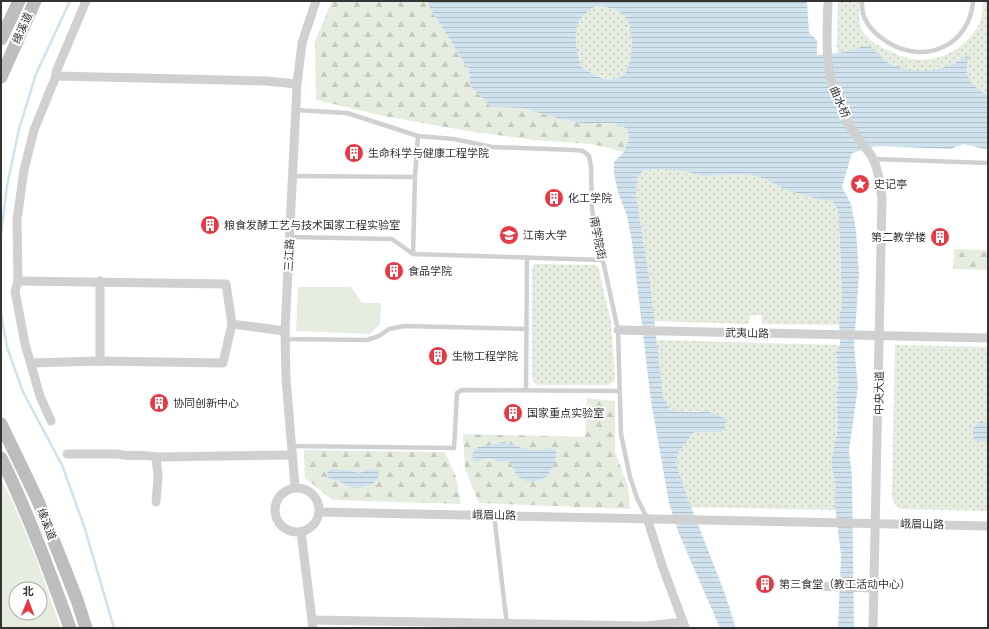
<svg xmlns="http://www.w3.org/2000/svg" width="989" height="629" viewBox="0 0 989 629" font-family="Commissioner,'Noto Sans SC',sans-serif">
	<defs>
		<pattern id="grass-dots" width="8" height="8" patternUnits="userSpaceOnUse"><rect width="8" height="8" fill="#e6ecdf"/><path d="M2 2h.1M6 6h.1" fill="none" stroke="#c6cbc0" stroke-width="1.8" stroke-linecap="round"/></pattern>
		<pattern id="forest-firs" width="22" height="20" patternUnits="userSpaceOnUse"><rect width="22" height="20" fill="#e6ecdf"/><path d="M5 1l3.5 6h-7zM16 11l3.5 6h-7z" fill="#c6cbc0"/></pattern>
		<pattern id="water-rules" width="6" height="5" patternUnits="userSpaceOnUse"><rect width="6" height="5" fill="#cfe2ee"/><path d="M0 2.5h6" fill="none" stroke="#b2c2cd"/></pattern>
	</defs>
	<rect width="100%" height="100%" fill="#fff"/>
	<g fill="url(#grass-dots)">
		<path d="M838,1H860C860,11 857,22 862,31C867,39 879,46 886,49C894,53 903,58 912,59C938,63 964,50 977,28C982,20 983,9 983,1H988V99L931,73H912L837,54Z"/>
		<path d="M596,6C607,7 616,8 625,16C635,26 634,68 621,77C620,78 614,79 612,79C604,80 589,71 581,67C574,42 570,19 596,6Z"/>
		<path d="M661,169L684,171L703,176L743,174L763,178L786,190L810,197L833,202L838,210L840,243L842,304L839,325L762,324V315H750L749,324L654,321L650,283L636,196L637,179L643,170Z"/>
		<path d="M534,264L594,265L598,267L611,322L615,377L614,381L609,385H538L534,382L532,378V268Z"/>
		<path d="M656,340L840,345L836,353L837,371L839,384L836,394L838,426L831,464L836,484V510L691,507L676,463L678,453L694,432H720L699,411L681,412L670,410L663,397Z"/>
		<path d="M895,345L988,347V511L901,509L895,505L892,497Z"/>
	</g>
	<g fill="url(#forest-firs)">
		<path d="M332,1H429L428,5L469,70L470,86L492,107L523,108L560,119L586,124L609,123L626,128L631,137L624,152L592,144L534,140L468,131L389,117L316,100L315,41Z"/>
		<path d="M954,249L988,250V270L953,269Z"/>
		<path d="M587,398L615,401V452L628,486L630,509L479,503L465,469L463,434L585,437Z"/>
		<path d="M304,450L445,452L456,477L461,504L333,500L305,478Z"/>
	</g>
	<g fill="#e6ecdf" fill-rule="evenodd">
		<path d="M298,287H351L362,303H381L380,324L370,334L296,331Z"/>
		<path d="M1,479C26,526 43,578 61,628H1ZM16,589H40V613H16Z"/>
	</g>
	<g fill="url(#water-rules)" fill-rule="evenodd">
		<path d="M429,1H807L809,33L817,40V55L840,53L869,45C876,52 882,59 890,64C894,66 898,67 902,68C927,76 949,68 970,54C962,77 970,84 988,96V150L964,144L950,149L877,146L852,153L842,187L851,204L856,230L859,275L854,346L858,387L849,450L852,476L854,628H838L841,555L835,506L836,484L831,464L838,426L836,394L839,384L837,371L836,353L840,345L839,320L842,304L840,243L838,210L833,202L810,197L786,190L763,178L743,174L703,176L684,171L661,169L643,170L637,179L636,196L650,283L663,397L670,410L681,412H709L726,419L725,428L720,432H694L678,453L676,463L687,496L725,594L736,628H720L679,534L669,503L651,401L632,242L627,216L618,192L614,174V162L624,152L630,137L626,128L610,123L586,124L560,119L523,108L492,107L470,86L469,70L428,5ZM596,6C607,7 617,8 625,16C635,26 634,68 621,77C620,78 614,79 612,79C602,81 589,71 581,67C574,42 570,19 596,6Z"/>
		<path d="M979,422L988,423V441L976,442C971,433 972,429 979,422Z"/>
		<path d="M504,442C525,449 529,453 552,448L556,451C556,461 554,467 548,474C540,484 525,485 516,474C514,470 512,463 507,461C505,461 500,461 498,462C488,454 485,460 475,462L472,456L474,450L478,447H483Z"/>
		<path d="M332,469L346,470L360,473C366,469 370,468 378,470C383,485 361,489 351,487C344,485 340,479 332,480L327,477L328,471Z"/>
	</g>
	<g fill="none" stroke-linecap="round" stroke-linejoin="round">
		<g stroke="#cfe2ee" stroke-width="2.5">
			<path d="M1,234L7,186L19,129L36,74L70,1"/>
			<path d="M1,314L7,347L23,392L62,465L84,526L114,628"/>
		</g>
		<g stroke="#d0d0d0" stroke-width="4.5">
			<path d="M862,1C862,7 862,14 865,19C870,30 879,37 889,43C926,65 970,45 973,1"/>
			<path d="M295,110L347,113L418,136L454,139L492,147L574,150L583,151L589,156L591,167L592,210L618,330L621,434L630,477L637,498L647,518"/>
			<path d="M874,159L988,163"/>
			<path d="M292,176L415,177"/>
			<path d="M289,237L392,239L413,254L602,260"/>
			<path d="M413,254L415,177L418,136"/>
			<path d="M285,339L367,340L379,336L389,329L404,326L527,329"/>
			<path d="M526,390L527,257"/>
			<path d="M291,446L454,448L457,393L462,390L619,391"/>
			<path d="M494,515L507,625"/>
		</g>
		<g stroke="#d0d0d0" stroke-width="9">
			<path d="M828,1C827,35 824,69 838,101C843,115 850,128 859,139C863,146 870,152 873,159C879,170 880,186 882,198L873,628"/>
			<path d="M56,76L266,81L297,84"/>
			<path d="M18,281L226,284L232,324L223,363L100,361L31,363"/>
			<path d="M100,281V361"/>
			<path d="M232,324L285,331"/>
			<path d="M618,330L988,338"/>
			<path d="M51,421L40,396L25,344L15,291L18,281L17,220L24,170L34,130L56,76V72L86,1"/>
			<path d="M67,454H118C131,458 144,453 156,457L292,455"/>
			<path d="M295,487L286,379L285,331L297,84L302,43L316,1"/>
			<circle cx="297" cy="510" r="22"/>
			<path d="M156,502L158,477L156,457"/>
			<path d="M320,512L988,526"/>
			<path d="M647,518L663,568L685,627"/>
			<path d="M301,532L313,628"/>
			<path d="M810,586L874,588"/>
			<path d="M312,620L646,626L683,622"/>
		</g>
		<g stroke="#bdbdbd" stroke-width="13">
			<path d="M1,39L19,1"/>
			<path d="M1,77L35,1"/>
			<path d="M1,424L38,501L77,600L86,628"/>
			<path d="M1,458C28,513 49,570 70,628"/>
		</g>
	</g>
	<defs>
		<symbol id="building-disc" viewBox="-11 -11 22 22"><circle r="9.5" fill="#e63946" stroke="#fff"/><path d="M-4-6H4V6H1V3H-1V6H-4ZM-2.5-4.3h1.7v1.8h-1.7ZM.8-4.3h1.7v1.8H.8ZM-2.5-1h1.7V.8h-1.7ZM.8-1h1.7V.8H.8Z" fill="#fff"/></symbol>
		<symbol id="sight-disc" viewBox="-11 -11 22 22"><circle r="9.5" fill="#e63946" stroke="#fff"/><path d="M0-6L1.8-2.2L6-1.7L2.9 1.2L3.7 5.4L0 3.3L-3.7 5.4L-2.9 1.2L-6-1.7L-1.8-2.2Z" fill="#fff"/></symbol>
		<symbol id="university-disc" viewBox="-11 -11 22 22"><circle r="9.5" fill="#e63946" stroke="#fff"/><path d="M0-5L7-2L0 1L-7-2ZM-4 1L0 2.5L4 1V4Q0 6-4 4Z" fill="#fff"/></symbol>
	</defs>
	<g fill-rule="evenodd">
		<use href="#building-disc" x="343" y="142" width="22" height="22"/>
		<use href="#sight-disc" x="849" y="173" width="22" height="22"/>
		<use href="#building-disc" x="543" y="187" width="22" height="22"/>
		<use href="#building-disc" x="199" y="214" width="22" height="22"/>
		<use href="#university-disc" x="498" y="224" width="22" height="22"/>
		<use href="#building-disc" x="929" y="226" width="22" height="22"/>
		<use href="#building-disc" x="383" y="260" width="22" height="22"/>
		<use href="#building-disc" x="427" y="345" width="22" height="22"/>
		<use href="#building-disc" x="148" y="392" width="22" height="22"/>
		<use href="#building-disc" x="502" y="402" width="22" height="22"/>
		<use href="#building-disc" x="754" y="573" width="22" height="22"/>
	</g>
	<g text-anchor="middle" stroke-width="4" stroke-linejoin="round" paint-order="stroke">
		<g font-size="11" fill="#333" stroke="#fff">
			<text transform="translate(22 28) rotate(-66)" y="4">缘溪道</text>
			<text transform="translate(840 102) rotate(67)" y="4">曲水桥</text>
			<text transform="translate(598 238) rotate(79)" y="4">南学院街</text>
			<text transform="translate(289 255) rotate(-87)" y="4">三江路</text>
			<text transform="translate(747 333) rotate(1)" y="4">武夷山路</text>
			<text transform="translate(879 393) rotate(-89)" y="4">中央大道</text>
			<text transform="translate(494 515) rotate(1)" y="4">峨眉山路</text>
			<text transform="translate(47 524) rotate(69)" y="4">缘溪道</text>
			<text transform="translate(922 524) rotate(1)" y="4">峨眉山路</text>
		</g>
		<g font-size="11" fill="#333" stroke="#fff" text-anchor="start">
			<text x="368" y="157">生命科学与健康工程学院</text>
			<text x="874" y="188">史记亭</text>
			<text x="568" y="202">化工学院</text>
			<text x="224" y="229">粮食发酵工艺与技术国家工程实验室</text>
			<text x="523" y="239">江南大学</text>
			<text x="926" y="241" text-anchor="end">第二教学楼</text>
			<text x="408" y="275">食品学院</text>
			<text x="452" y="360">生物工程学院</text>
			<text x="173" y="407">协同创新中心</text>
			<text x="527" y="417">国家重点实验室</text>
			<text x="779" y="588">第三食堂（教工活动中心）</text>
		</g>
	</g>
	<rect width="989" height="629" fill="none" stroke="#333333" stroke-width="4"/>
	<g transform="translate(28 601) rotate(1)"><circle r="19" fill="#ffffff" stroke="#adadad"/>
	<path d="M0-3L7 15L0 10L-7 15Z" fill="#e63946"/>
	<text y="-6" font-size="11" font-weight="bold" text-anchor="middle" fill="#333333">北</text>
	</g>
</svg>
